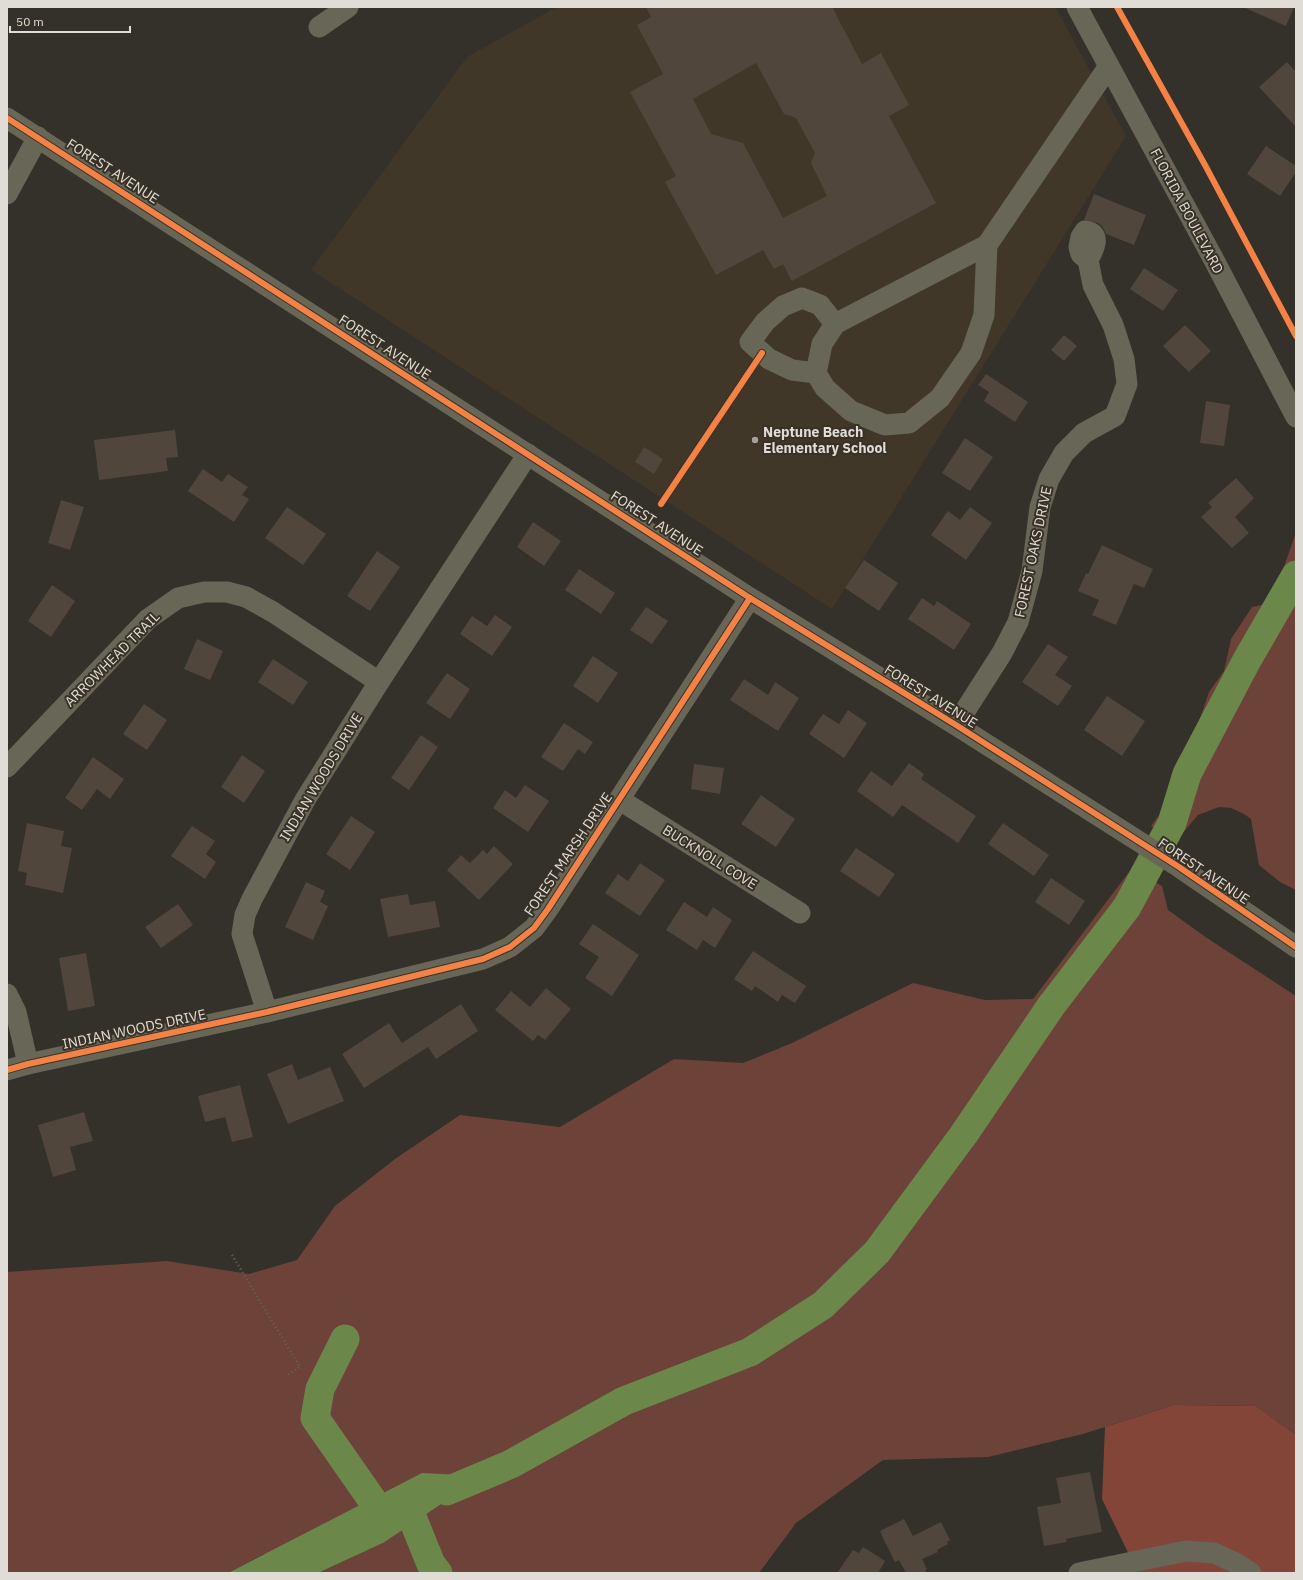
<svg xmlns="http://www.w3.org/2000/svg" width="1303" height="1580" viewBox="0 0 1303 1580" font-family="'IBM Plex Sans',sans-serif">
	<rect width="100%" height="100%" fill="#34302a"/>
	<path fill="#403728" d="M557,7H1055L1126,136L832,609L311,270L467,57Z"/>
	<g fill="#6c4239">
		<path d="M1296,532V890L1280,882L1259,865L1251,819L1244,814L1231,808L1219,807L1198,815L1175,842L1151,826L1173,796L1171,776L1178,759L1195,733L1209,692L1224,671L1231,639L1252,607L1262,605L1276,590Z"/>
		<path d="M1132,868L1162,886L1168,910L1207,938L1296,996V1435L1256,1406L1174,1405L1083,1434L988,1457L883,1460L796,1523L759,1573H318L383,1543L264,1554L228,1573H7V1272L167,1261L249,1274L297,1260L335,1206L395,1159L460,1115L560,1127L674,1059L743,1063L792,1043L913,983L985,1000L1033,999Z"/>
	</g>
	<path fill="#844539" d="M1174,1405L1256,1406L1296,1435V1573H1138L1102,1499L1105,1427Z"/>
	<path fill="#6c874a" d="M422,1473L483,1476L383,1543L318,1573H228Z"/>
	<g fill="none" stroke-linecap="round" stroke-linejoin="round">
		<g stroke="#6c874a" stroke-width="29">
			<path d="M345,1339L320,1389L315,1418L384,1517"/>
			<path d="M447,1491L511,1464L624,1401L750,1352L823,1305L877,1252L964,1134L1051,1006L1127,907L1172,823L1187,774L1247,660L1296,575"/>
			<path d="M408,1507L431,1564L438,1573"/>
		</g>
	</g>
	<g fill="#50463c" fill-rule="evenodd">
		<path d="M646,7H832L862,64L881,53L909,105L889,116L936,203L792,281L783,264L774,269L763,250L716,275L665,182L676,176L630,92L663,74L637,25L651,17ZM756,63L784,114L796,118L815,153L811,163L827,196L783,218L743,143L711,134L693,99Z"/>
		<path d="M1243,7H1294L1286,26Z"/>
		<path d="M1287,62L1296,72V127L1259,87Z"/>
		<path d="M1266,146L1296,166V172L1280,196L1247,174Z"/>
		<path d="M1094,194L1146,215L1134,245L1106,234L1102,226L1098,223L1084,220Z"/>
		<path d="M1144,268L1178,290L1163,311L1130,289Z"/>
		<path d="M1185,325L1211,351L1189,372L1163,346Z"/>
		<path d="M1064,335L1077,346L1064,361L1051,350Z"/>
		<path d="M986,374L1028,402L1015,422L984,401L989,392L978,385Z"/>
		<path d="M1206,401L1230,405L1224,446L1200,443Z"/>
		<path d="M175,430L178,457L166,458L168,471L99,480L94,440Z"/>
		<path d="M965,438L993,457L970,491L942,473Z"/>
		<path d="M644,447L663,459L654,474L635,462Z"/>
		<path d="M203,469L222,482L228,474L248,487L242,495L249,499L234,522L188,491Z"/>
		<path d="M1236,478L1254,498L1235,517L1249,533L1232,548L1201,517L1212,507L1208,503Z"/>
		<path d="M61,500L84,507L70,550L48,543Z"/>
		<path d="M287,507L326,534L303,565L265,538Z"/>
		<path d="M970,507L992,523L966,560L931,535L948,511L960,520Z"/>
		<path d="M533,522L561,541L544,566L517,547Z"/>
		<path d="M1102,545L1153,569L1144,588L1134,584L1116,625L1092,615L1099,600L1078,591L1086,573L1088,574Z"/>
		<path d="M377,551L400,567L370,611L347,596Z"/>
		<path d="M864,560L898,583L879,611L845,588Z"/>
		<path d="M579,569L615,593L601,614L565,590Z"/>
		<path d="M52,585L75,601L51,637L28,621Z"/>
		<path d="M922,598L934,606L937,601L971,624L954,650L908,619Z"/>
		<path d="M646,607L668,621L652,644L630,630Z"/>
		<path d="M495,615L512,627L492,656L460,634L472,616L487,626Z"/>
		<path d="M197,639L223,651L210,680L184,669Z"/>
		<path d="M1048,644L1068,657L1055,675L1072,686L1058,706L1022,682Z"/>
		<path d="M593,656L618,673L598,703L573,686Z"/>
		<path d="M273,659L308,682L293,705L258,682Z"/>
		<path d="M447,673L470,689L450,719L426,703Z"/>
		<path d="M744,679L768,695L775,682L799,698L778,731L730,700Z"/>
		<path d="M1107,696L1145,721L1122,756L1084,730Z"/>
		<path d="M144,704L167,720L147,750L123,734Z"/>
		<path d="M848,710L867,723L844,758L809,734L823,714L839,724Z"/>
		<path d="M564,723L593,742L585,754L578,749L563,771L541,757Z"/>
		<path d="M421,735L438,747L409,790L391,778Z"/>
		<path d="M242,755L265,771L244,803L221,787Z"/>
		<path d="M93,757L124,779L110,799L97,789L82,810L65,798Z"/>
		<path d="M909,763L924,774L921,779L976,816L958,843L902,805L893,817L857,791L871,771L892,786Z"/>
		<path d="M694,764L724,768L720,794L691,789Z"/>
		<path d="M525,785L549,801L528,832L493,808L505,790L516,798Z"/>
		<path d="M761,795L795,819L776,847L741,824Z"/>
		<path d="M351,816L375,832L350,870L326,854Z"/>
		<path d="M27,823L64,831L61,846L72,848L63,893L25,885L27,873L18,871Z"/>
		<path d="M1003,823L1049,855L1034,876L988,844Z"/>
		<path d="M192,826L215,841L206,854L216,862L205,879L171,856Z"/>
		<path d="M494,846L513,864L479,900L447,870L461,855L470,863L483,850L487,854Z"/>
		<path d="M856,848L895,874L879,897L840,871Z"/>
		<path d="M640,863L665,880L640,916L605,893L618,874L628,881Z"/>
		<path d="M1051,878L1085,901L1069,925L1035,902Z"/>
		<path d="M306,882L325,891L320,902L328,906L313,940L285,927Z"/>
		<path d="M408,894L410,905L435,901L440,927L388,937L380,899Z"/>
		<path d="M684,902L707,917L713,907L732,920L715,948L703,940L697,950L666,930Z"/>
		<path d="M178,904L193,925L161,948L145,927Z"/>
		<path d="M593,924L639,955L612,996L585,978L599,957L579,944Z"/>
		<path d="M753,951L806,986L795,1003L782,995L778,1002L755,986L752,991L734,979Z"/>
		<path d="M86,953L95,1006L68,1011L59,958Z"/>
		<path d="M546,988L571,1009L545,1040L538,1035L533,1041L495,1010L511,991L530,1007Z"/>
		<path d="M461,1004L478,1031L436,1059L428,1047L364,1088L342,1054L389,1023L402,1043Z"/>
		<path d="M292,1064L298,1080L330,1067L344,1101L288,1124L267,1074Z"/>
		<path d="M240,1085L253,1137L232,1142L225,1117L205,1122L198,1096Z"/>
		<path d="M84,1112L93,1141L70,1147L76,1170L53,1177L38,1125Z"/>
		<path d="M1090,1472L1102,1532L1066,1539L1067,1542L1044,1546L1037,1507L1061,1503L1056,1478Z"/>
		<path d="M904,1519L913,1536L941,1522L950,1540L947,1542L948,1544L937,1550L938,1552L922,1559L927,1569L925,1570L927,1573H906L899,1560L895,1562L882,1536L880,1531Z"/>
		<path d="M863,1547L885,1561L878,1573H837L853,1550L859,1553Z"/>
	</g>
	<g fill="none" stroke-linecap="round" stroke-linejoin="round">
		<path stroke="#656459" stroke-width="2.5" stroke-dasharray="1 3" stroke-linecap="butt" d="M232,1255L300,1367L288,1375"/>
		<g stroke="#686656" stroke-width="21">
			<path d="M1077,7L1214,260L1296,417"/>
			<path d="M319,27L348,7"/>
			<path d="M7,118L750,598L956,725L1179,867L1296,947"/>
			<path d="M7,194L38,137"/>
			<path d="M987,245L984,315L971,353L940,398L909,423L885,425L851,411L825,388L816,373L822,344L835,324L987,245L1109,66"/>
			<path d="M816,373L792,370L769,359L750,342L765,322L783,306L802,298L820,305L835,324"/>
			<path d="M956,725L1002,653L1018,622L1032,571L1040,507L1049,479L1064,453L1084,433L1115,416L1127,384L1124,359L1113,325L1093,285L1088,260L1081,254L1079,247L1081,237L1085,231C1103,233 1093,251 1088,260"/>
			<path d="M7,767L148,619L178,598L204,592H227L246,597L273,612L379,682"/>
			<path d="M620,800L800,913"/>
			<path d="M7,994L16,1012L28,1064"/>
			<path d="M267,1012L242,934L245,915L252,899L305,800L379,682L528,454"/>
			<path d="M7,1070L28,1064L267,1012L483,959L510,947L534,928L548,909L750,598"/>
			<path d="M1079,1573L1186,1551L1214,1553L1236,1563L1251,1573"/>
		</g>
		<defs>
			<g id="cycleway">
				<path d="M1117,7L1205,165L1296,336"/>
				<path d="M7,118L750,598L956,725L1179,867L1296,947"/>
				<path d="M661,504L762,353"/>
				<path d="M7,1070L28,1064L267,1012L483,959L510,947L534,928L548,909L750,598"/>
			</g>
		</defs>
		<use href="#cycleway" stroke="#383126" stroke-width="8"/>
		<use href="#cycleway" stroke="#f48246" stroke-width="6"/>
	</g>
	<circle fill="#a4a09a" stroke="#383126" stroke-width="1.5" cx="755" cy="440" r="4"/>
	<g text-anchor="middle" stroke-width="4" stroke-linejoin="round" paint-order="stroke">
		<g font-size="14" fill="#e0dcd6" stroke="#383126">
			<text transform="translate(113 171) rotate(33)" y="5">FOREST AVENUE</text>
			<text transform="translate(1187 211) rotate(62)" y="5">FLORIDA BOULEVARD</text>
			<text transform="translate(385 347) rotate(33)" y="5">FOREST AVENUE</text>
			<text transform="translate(657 523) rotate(33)" y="5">FOREST AVENUE</text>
			<text transform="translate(1033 552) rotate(-78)" y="5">FOREST OAKS DRIVE</text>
			<text transform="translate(112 659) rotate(-45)" y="5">ARROWHEAD TRAIL</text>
			<text transform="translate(931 696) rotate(32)" y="5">FOREST AVENUE</text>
			<text transform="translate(321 777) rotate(-59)" y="5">INDIAN WOODS DRIVE</text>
			<text transform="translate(568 854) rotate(-56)" y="5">FOREST MARSH DRIVE</text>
			<text transform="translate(710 857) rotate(32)" y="5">BUCKNOLL COVE</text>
			<text transform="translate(1204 871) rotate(34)" y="5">FOREST AVENUE</text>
			<text transform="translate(134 1029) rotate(-12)" y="5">INDIAN WOODS DRIVE</text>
		</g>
		<g font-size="14" font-weight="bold" fill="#e0dcd6" stroke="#383126" text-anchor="start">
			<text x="763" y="437">Neptune Beach<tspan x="763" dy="16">Elementary School</tspan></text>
		</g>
	</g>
	<rect width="1303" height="1580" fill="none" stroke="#e0dcd6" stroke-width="16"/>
	<path d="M10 26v6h120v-6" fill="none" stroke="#e0dcd6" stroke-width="2"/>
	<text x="16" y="26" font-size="12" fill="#e0dcd6" stroke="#383126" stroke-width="3" paint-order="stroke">50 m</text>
</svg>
